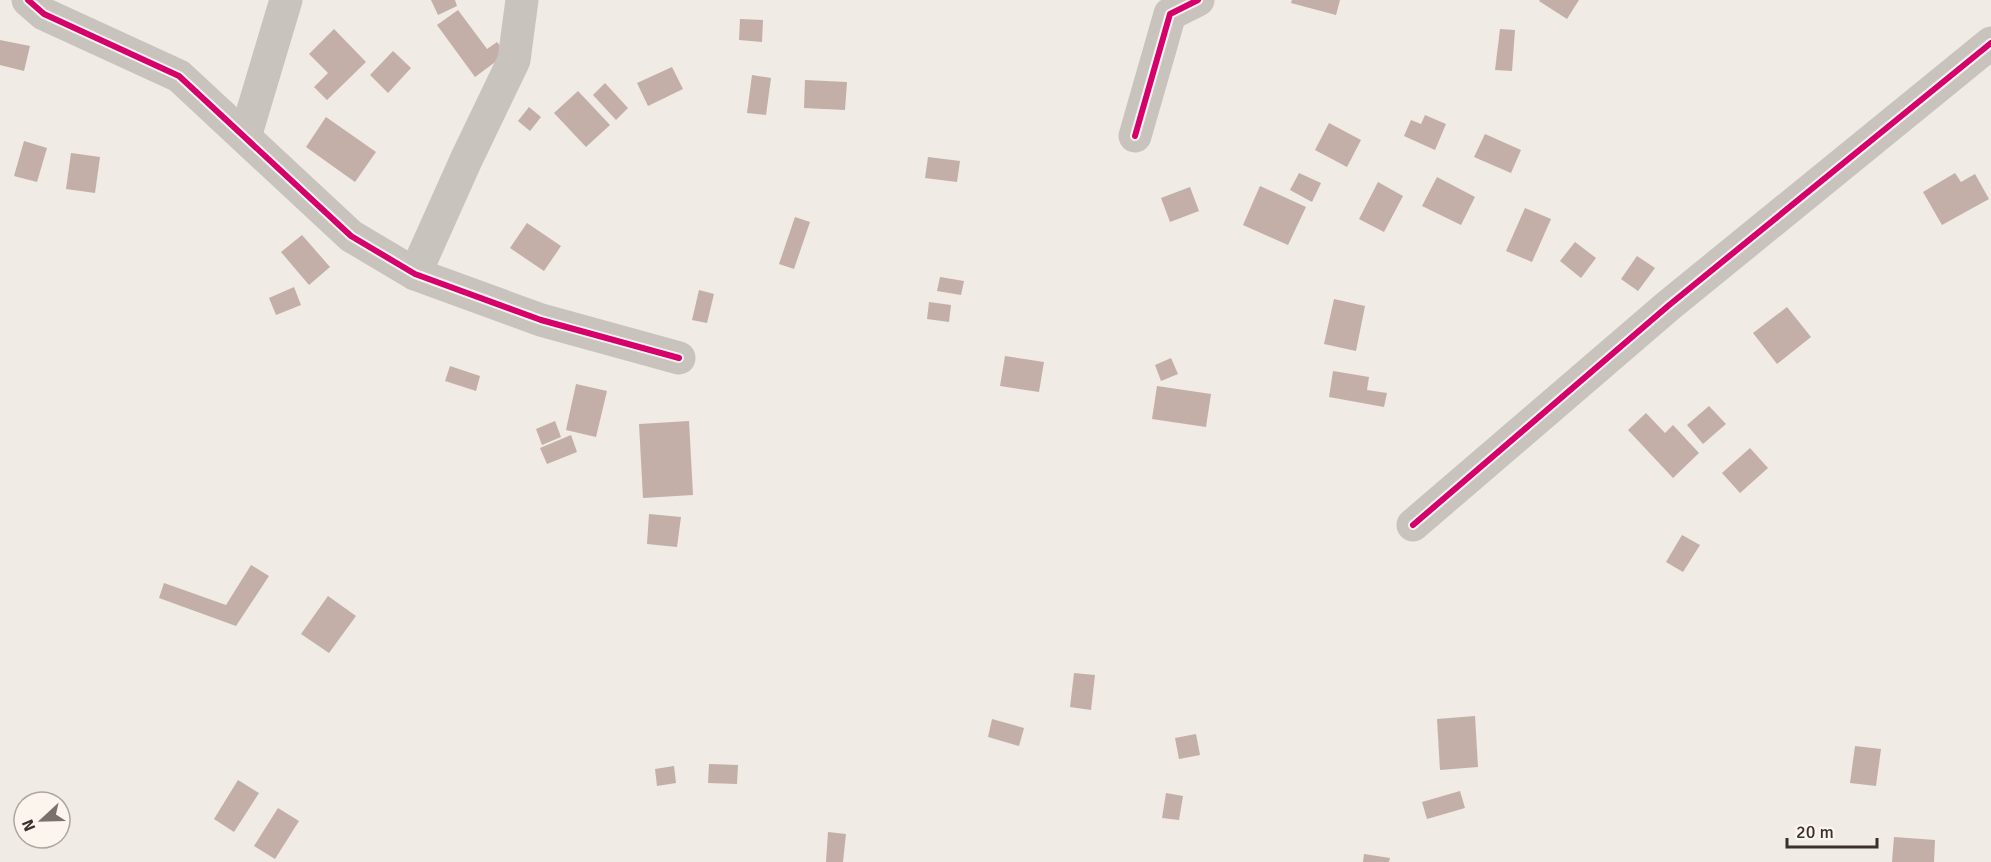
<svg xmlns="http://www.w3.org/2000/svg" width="1991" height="862" viewBox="0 0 1991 862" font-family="Signika,sans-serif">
	<rect width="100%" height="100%" fill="#f0ebe5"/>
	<g fill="#c3afa7">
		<path d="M431,0H455L457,6L438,15Z"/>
		<path d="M1292,0H1340L1336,15L1291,3Z"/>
		<path d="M1540,0H1579L1567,19L1539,1Z"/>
		<path d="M458,10L487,49L497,42L506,54L475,77L437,25Z"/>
		<path d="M740,19L763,20L762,42L739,40Z"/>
		<path d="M334,29L366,62L327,100L314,87L328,73L309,54Z"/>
		<path d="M1500,29L1515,30L1512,71L1495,70Z"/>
		<path d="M0,40L30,46L24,71L0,65Z"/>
		<path d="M393,51L411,68L388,93L370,75Z"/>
		<path d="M672,67L683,89L648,106L637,83Z"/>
		<path d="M752,75L771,78L766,115L747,113Z"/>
		<path d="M805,80L847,82L845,110L804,108Z"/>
		<path d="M605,83L628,108L616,120L593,95Z"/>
		<path d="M578,91L610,125L586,147L554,113Z"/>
		<path d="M529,107L541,117L530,131L518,121Z"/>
		<path d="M1425,115L1446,124L1435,150L1404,136L1411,120L1421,124Z"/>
		<path d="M326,117L376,152L355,182L306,147Z"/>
		<path d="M1329,123L1361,140L1347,167L1315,150Z"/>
		<path d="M1485,134L1521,150L1511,173L1474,157Z"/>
		<path d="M24,141L47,148L37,182L14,176Z"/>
		<path d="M71,153L100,157L95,193L66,189Z"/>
		<path d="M928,157L960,161L957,182L925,178Z"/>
		<path d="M1299,173L1321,183L1312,202L1290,190Z"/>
		<path d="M1955,173L1961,182L1975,174L1989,199L1942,225L1923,192Z"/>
		<path d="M1437,177L1475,197L1461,225L1422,206Z"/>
		<path d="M1378,182L1403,196L1384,232L1359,219Z"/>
		<path d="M1260,186L1306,207L1288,245L1243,225Z"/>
		<path d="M1190,187L1199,211L1170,222L1161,198Z"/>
		<path d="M1525,208L1551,219L1532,262L1506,251Z"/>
		<path d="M795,217L810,222L794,269L779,264Z"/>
		<path d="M527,223L561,246L544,271L510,248Z"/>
		<path d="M302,235L330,267L309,285L281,252Z"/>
		<path d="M1575,242L1596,258L1581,278L1560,261Z"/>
		<path d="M1637,256L1655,268L1638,291L1621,279Z"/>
		<path d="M940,277L964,281L961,295L937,291Z"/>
		<path d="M294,287L301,305L276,315L269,298Z"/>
		<path d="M699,290L714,294L707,323L692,320Z"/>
		<path d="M1334,299L1365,306L1356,351L1324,344Z"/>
		<path d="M929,302L951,305L949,322L927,319Z"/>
		<path d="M1787,307L1811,337L1777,364L1753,333Z"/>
		<path d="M1005,356L1044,362L1039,392L1000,386Z"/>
		<path d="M1171,358L1178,374L1161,381L1155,365Z"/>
		<path d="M450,366L480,376L476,391L445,381Z"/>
		<path d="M1333,371L1369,377L1367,390L1387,393L1384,407L1329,397Z"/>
		<path d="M576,384L607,391L596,437L566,430Z"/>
		<path d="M1157,386L1211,394L1206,427L1152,419Z"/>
		<path d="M1709,406L1726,424L1703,444L1687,425Z"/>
		<path d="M1646,413L1665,433L1673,425L1699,453L1673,478L1628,430Z"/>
		<path d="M555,421L561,437L542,445L536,429Z"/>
		<path d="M689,421L693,495L643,498L639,424Z"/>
		<path d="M571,435L577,452L547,464L540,448Z"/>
		<path d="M1750,448L1768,468L1740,493L1722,473Z"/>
		<path d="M649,514L681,517L677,547L647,544Z"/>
		<path d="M1682,535L1700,545L1683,572L1666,562Z"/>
		<path d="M251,565L269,576L236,626L159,598L164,583L226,605Z"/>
		<path d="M328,596L356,616L329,653L301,634Z"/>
		<path d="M1074,673L1095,675L1091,710L1070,707Z"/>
		<path d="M1475,716L1478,767L1440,770L1437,719Z"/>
		<path d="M992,719L1024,728L1019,746L988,737Z"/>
		<path d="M1196,734L1200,755L1179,759L1175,738Z"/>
		<path d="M1855,746L1881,749L1876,786L1850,783Z"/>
		<path d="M709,764L738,765L737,784L708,783Z"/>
		<path d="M674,766L676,783L657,786L655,769Z"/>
		<path d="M238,780L259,793L234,832L214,819Z"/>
		<path d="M1460,791L1465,808L1427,819L1422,802Z"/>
		<path d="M1166,793L1183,796L1179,820L1162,818Z"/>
		<path d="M278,808L299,821L275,859L254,846Z"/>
		<path d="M828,832L846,834L843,862H826Z"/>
		<path d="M1894,837L1935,840L1934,862H1892Z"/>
		<path d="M1364,854L1390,858L1389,862H1363Z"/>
	</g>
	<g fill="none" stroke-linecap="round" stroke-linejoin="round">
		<g stroke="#c9c3be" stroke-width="33">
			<path d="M28,0L44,14L179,76L351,236L415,274L541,320L679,358"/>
			<path d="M1135,136L1170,14L1198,0"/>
			<path d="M245,137L286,0"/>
			<path d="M415,274L466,160L514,60L522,0"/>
			<path d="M1413,525L1668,306L1991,43"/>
		</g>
		<defs>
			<g id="cycleway">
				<path d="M28,0L44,14L179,76L351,236L415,274L541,320L679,358"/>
				<path d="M1135,136L1170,14L1198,0"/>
				<path d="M1413,525L1668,306L1991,43"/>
			</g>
		</defs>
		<use href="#cycleway" stroke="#fbf5ee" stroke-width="10"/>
		<use href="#cycleway" stroke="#d6006c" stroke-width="6"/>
	</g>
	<g transform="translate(42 820) rotate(248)"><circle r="28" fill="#fbf5ee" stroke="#aea6a0" stroke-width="1.5"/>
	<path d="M0-4.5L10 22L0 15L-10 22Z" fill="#7a716c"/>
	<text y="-9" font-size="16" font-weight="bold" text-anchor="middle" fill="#3b302b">N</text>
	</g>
	<path d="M1787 838v9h90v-9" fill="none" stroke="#3b302b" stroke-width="3"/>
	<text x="1796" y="838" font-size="18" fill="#3b302b" stroke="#fbf5ee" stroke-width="4.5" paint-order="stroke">20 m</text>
</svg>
